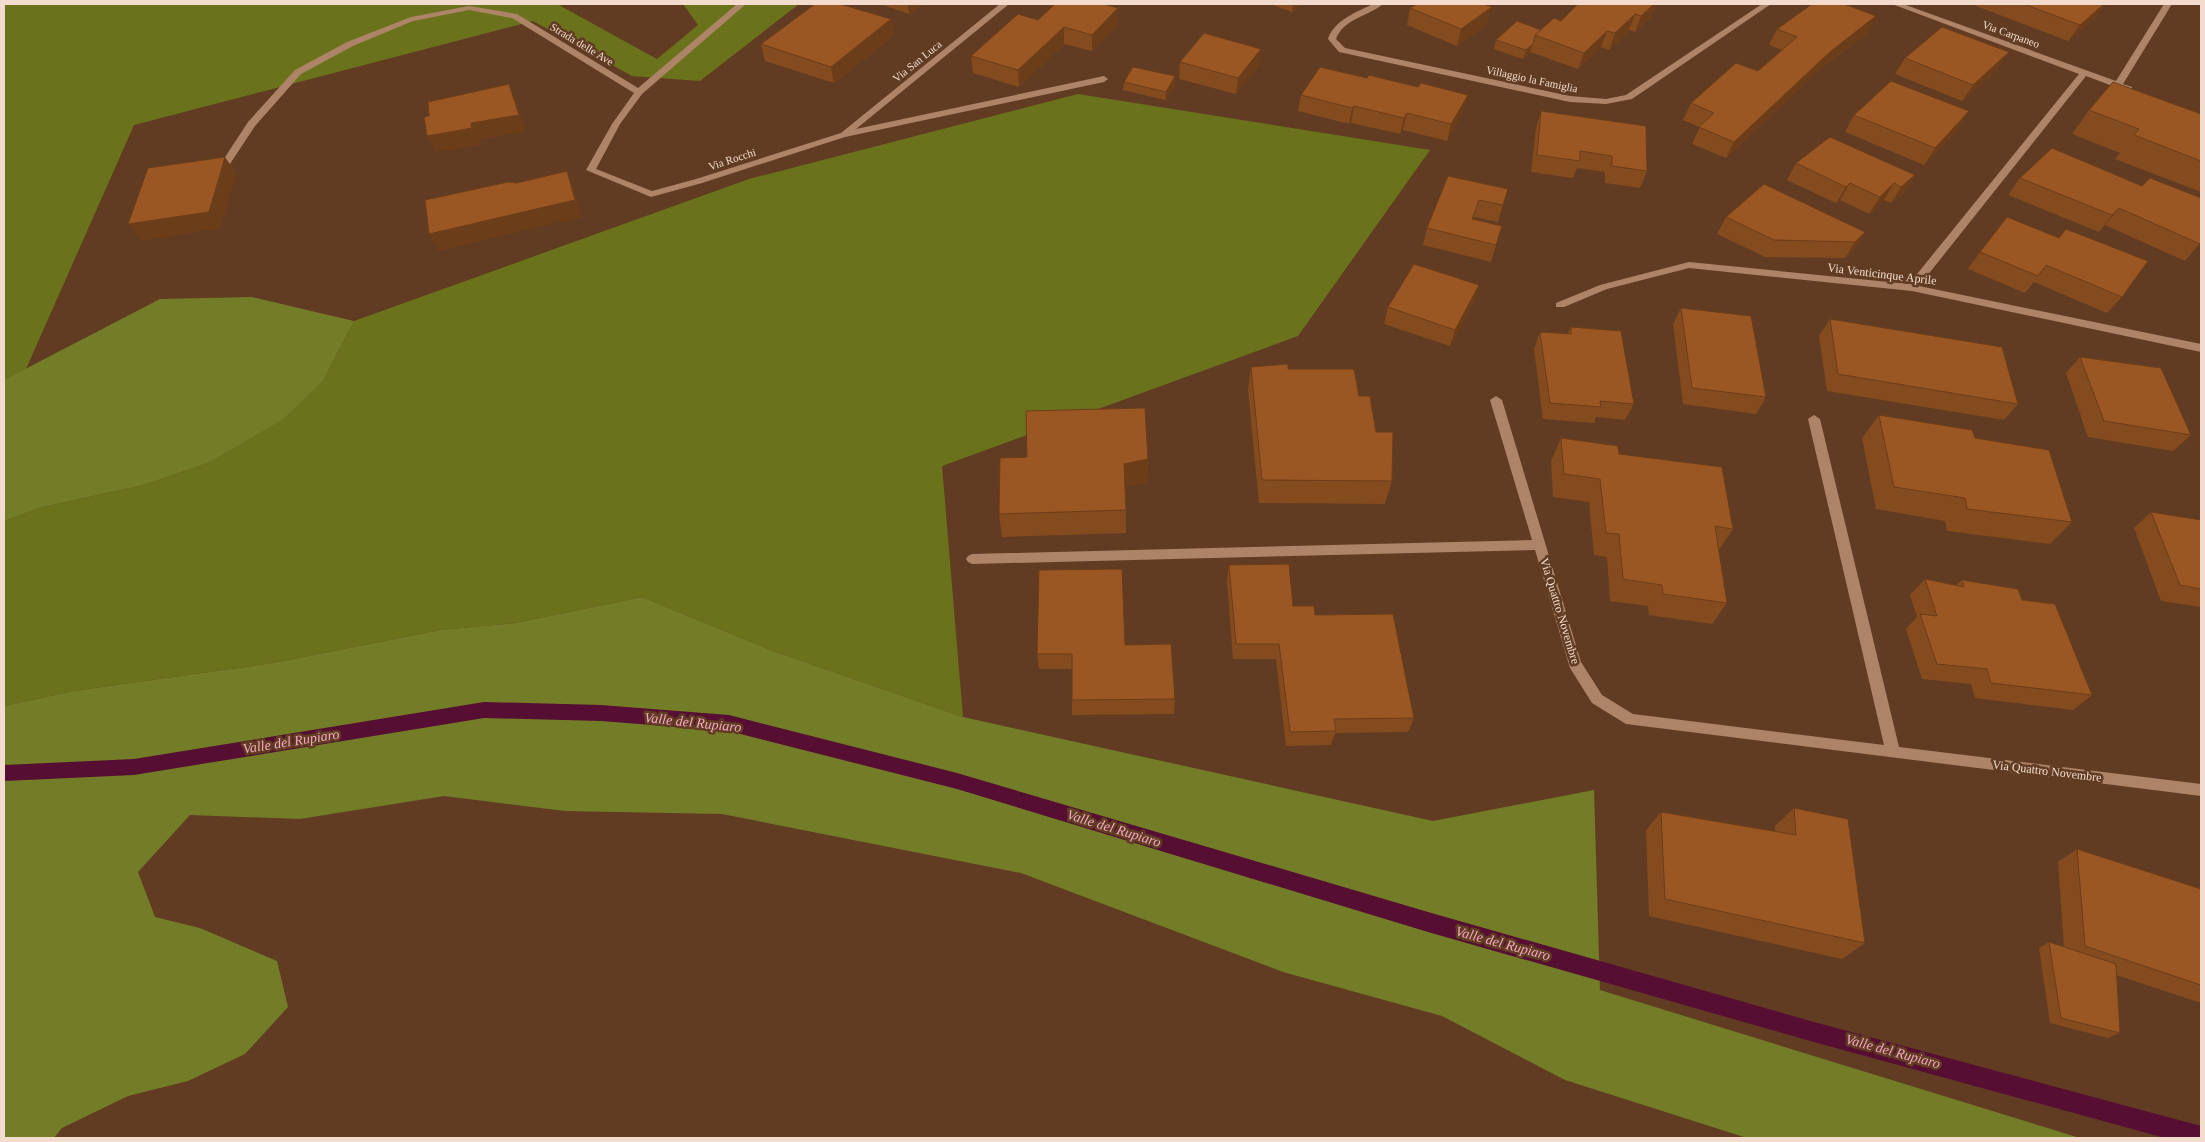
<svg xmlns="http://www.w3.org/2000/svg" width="2205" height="1142" viewBox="0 0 2205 1142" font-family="Georgia,serif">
	<rect width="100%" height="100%" fill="#613c23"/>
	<g fill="#6a731b">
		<path d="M4,4H557L657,59L698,25L683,4H799L700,81L632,76L533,21L134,125L26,369L4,380Z"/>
		<path d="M1078,94L1430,150L1298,336L942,466L963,717L773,651L642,597L515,623L440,630L273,663L73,691L4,706V521L43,507L144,485L208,463L323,381L354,321L749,179Z"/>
	</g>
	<g fill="#737c26">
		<path d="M252,297L354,321L323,381L282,420L208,463L144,485L43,507L4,521V380L160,299Z"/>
		<path d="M642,597L773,651L963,717L1433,821L1594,790L1600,990L2080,1138H1747L1565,1080L1442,1016L1283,972L1021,873L722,814L565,811L444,796L300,819L190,815L138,872L155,917L200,928L277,961L288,1007L245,1054L188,1081L128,1096L62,1128L54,1138H4V706L73,691L273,663L440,630L515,623Z"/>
	</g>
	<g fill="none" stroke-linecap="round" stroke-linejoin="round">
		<path fill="#560e32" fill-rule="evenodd" d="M484,702L601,705L729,715L957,773L1428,912L1814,1022L2201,1126V1138H2165L1814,1042L1428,932L957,789L729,731L601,721L484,718L134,775L4,781V765L134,759Z"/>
		<g fill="#ad8468" fill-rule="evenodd">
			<path d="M737,4H746L642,94L620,124L596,169L652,191L696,179L841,133L1000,4H1009L856,129L1104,76L1108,79L1104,82L845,137L702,183L651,197L586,170L612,124L634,93L512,18L469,10L413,21L353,46L301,74L255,126L224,173H218L216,171L248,122L295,70L347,42L411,17L469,6L517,14L638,88Z"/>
			<path d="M1373,4H1383C1369,16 1343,19 1336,39L1345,48L1570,96L1606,99L1626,95L1762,4H1771L1632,99L1606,104L1570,102L1339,52L1328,39C1334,20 1357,12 1373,4Z"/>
			<path d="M1892,4H1903L2116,81L2164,4H2172L2123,84L2132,87V91H2126L2086,76L1919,286L2201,344V352L1912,291L1689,268L1607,289L1564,307H1556V303L1600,285L1689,262L1909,284L2079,74Z"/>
			<path d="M1496,396L1502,400L1581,662L1602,695L1633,714L1884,745L1808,419L1814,415L1820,419L1899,747L2201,784V796L1626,724L1592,703L1570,668L1535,550L972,564L968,562L966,559L968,556L972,554L1532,540L1490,400Z"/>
		</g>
	</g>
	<g fill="#844b1f">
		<path d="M880,4H923L909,14Z"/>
		<path d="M1270,4H1302L1292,12Z"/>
		<path d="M1589,4H1656L1651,17L1635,32L1629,30L1609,50L1601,47L1578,69L1530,52L1523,59L1494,49L1496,40L1541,30L1561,21Z"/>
		<path d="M1978,4H2105L2096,17L2068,41L1976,6Z"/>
		<path d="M1410,8L1487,24L1457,46L1407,25Z"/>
		<path d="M891,19L893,36L834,83L765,61L761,44Z"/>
		<path d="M1038,20L1118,24L1092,51L1064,44L1019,87L973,73L971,56Z"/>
		<path d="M1777,29L1868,33L1822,67L1726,158L1692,144L1700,127L1683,120L1691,103L1758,71L1782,50L1769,45Z"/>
		<path d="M1905,58L1998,69L1962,101L1895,74Z"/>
		<path d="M1180,62L1259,65L1236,94L1179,79Z"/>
		<path d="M1124,82L1175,85L1165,100L1123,90Z"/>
		<path d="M1301,95L1463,111L1447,141L1403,130L1400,134L1351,123L1349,124L1298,111Z"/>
		<path d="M2089,110L2201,114V192L2115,159L2120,153L2072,134Z"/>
		<path d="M1541,111L1647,171L1640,188L1605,183V172L1577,168L1573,178L1531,172L1536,128Z"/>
		<path d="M1854,115L1959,128L1924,165L1845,132Z"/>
		<path d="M2052,148L2201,242L2185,261L2105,225L2099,232L2008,195L2020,178Z"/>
		<path d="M1796,163L1915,175L1904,192L1891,203L1884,200L1869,214L1840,200L1836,203L1787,180Z"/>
		<path d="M1448,176L1508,189L1498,222L1474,217L1473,219L1502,226L1491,262L1423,245L1427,228Z"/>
		<path d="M1726,217L1865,232L1855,248L1845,258L1765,257L1717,234Z"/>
		<path d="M2066,229L2122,297L2107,313L2034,282L2025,293L1968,269L1980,252L2059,238Z"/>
		<path d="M1474,302L1450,346L1384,324L1388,307Z"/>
		<path d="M1681,308L1766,397L1756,414L1683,404L1673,324Z"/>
		<path d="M1830,319L2018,404L2004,420L1827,391L1819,336Z"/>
		<path d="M1571,327L1634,404L1625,420L1596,417L1594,423L1543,419L1534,349L1540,332L1568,333Z"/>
		<path d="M2080,357L2191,435L2173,451L2088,437L2066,373Z"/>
		<path d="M1251,367L1359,396L1376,432L1392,481L1385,504L1259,503L1248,390Z"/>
		<path d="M1879,415L1975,438L2072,522L2050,544L1947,531L1945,521L1876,509L1862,438Z"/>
		<path d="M1561,438L1619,454L1733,529L1719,550L1727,603L1712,624L1649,615L1648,606L1610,601L1607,557L1594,555L1589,502L1553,497L1551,461Z"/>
		<path d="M1148,459L1147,482L1125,486L1126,510V533L1002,537L999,514Z"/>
		<path d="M2151,512L2201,520V607L2161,601L2134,528Z"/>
		<path d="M1229,565L1293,606L1315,615L1414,718L1408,732L1335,733L1331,745L1286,746L1276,659H1233L1227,580Z"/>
		<path d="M1925,579L1956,585L1962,580L2022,600L2092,695L2073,710L1975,698L1971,684L1922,679L1906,629L1917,617L1910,595Z"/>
		<path d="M1125,645L1175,699L1174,714L1072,715V669H1039L1037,654Z"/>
		<path d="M1794,808L1865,943L1842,959L1649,916L1646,830L1661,812L1775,831V826Z"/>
		<path d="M2077,849L2201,889V1003L2116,975L2120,1033L2108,1038L2050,1023L2039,948L2049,942L2064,947L2058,862Z"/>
	</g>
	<g fill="#6c3d19">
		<path d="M908,4H923L909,14Z"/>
		<path d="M1293,4H1302L1292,12Z"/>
		<path d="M1654,4H1656L1651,17L1635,32L1641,16Z"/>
		<path d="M2104,4H2105L2096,17L2068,41L2080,25Z"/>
		<path d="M1492,7L1487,24L1457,46L1461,29Z"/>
		<path d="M1118,8V24L1092,51V35Z"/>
		<path d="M1635,14L1629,30L1609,50L1615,33Z"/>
		<path d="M1876,16L1868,33L1822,67L1726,158L1734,142L1831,51Z"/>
		<path d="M891,19L893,36L834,83L831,67Z"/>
		<path d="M1064,27V44L1019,87L1018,70Z"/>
		<path d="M1607,31L1601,47L1578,69L1584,53Z"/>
		<path d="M1533,44L1530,52L1523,59L1526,50Z"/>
		<path d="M1261,49L1259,65L1236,94L1238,78Z"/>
		<path d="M2009,52L1998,69L1962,101L1973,85Z"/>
		<path d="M1175,76V85L1165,100L1166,92Z"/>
		<path d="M509,84L516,101L526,131L479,140L480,145L436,152L427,136L471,123Z"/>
		<path d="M1468,95L1463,111L1447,141L1451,124Z"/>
		<path d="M1354,106L1351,123L1349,124L1352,108Z"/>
		<path d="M1969,111L1959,128L1924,165L1935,148Z"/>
		<path d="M1407,113L1403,130L1400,134L1404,118Z"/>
		<path d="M225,157L236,173L221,228L141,241L128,224Z"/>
		<path d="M567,171L574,188L582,217L438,251L429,234Z"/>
		<path d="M1915,175L1904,192L1891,203L1901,187Z"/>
		<path d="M1850,183L1840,200L1836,203L1846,187Z"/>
		<path d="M1894,183L1884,200L1869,214L1880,197Z"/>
		<path d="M2119,208L2105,225L2099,232L2112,215Z"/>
		<path d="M1865,232L1855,248L1845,258L1855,242Z"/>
		<path d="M1479,285L1474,302L1450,346L1455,330Z"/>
		<path d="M1148,459L1147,482L1123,486L1124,464Z"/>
	</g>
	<g fill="#9a5724" stroke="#6c3d19">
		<path d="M815,4H840L891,19L831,67L761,44Z"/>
		<path d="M1055,4H1103L1118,8L1092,35L1064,27L1018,70L971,56L1018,14L1038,20Z"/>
		<path d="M1417,4H1483L1492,7L1461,29L1410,8Z"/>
		<path d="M1578,4H1585L1588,5L1589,4H1654L1641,16L1635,14L1615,33L1607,31L1584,53L1535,35L1554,18L1561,21Z"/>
		<path d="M1812,4H1844L1876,16L1831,51L1734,142L1699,127L1714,113L1691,103L1736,63L1758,71L1797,37L1777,29Z"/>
		<path d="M2024,4H2104L2080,25Z"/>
		<path d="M1517,21L1541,30L1535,35L1533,44L1526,50L1496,40Z"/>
		<path d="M1942,27L2009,52L1973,85L1905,58Z"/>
		<path d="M1204,33L1261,49L1238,78L1180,62Z"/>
		<path d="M1133,67L1175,76L1166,92L1124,82Z"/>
		<path d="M1320,67L1367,78L1369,75L1418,87L1421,83L1468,95L1451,124L1407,113L1404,118L1354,106L1352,108L1301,95Z"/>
		<path d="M1891,81L1969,111L1935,148L1854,115Z"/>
		<path d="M2113,82L2201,114V161L2134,135L2139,129L2089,110Z"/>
		<path d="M509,84L519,115L471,123L472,128L427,136L424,117L429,116L428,102Z"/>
		<path d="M1541,111L1646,126L1647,171L1612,166V156L1580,151V161L1537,155Z"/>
		<path d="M1830,137L1915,175L1901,187L1894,183L1880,197L1850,183L1846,187L1796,163Z"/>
		<path d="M2052,148L2142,186L2150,178L2201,198V242L2200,244L2119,208L2112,215L2020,178Z"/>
		<path d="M225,157L209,212L128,224L148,168Z"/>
		<path d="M567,171L575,200L429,234L425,200L508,182L517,183Z"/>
		<path d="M1448,176L1508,189L1503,205L1479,200L1472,219L1502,226L1496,245L1427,228Z"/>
		<path d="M1764,184L1865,232L1855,242L1774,240L1726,217Z"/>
		<path d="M2007,217L2059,238L2066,229L2148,261L2122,297L2046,265L2038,276L1980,252Z"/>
		<path d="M1414,264L1479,285L1455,330L1388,307Z"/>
		<path d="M1681,308L1751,316L1766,397L1692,388Z"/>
		<path d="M1830,319L2002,347L2018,404L1838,374Z"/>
		<path d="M1571,327L1621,331L1634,404L1600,401L1601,407L1550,403L1540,332L1571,334Z"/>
		<path d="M2080,357L2161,368L2191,435L2104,421Z"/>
		<path d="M1288,364V369H1354L1359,396H1370L1376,432H1393L1392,481L1262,480L1251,367Z"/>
		<path d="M1145,408L1148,459L1124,464L1126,510L999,514L1000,458L1027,457L1026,411Z"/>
		<path d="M1879,415L1972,430L1975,438L2049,450L2072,522L1967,509L1965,498L1894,487Z"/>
		<path d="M1561,438L1618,446L1619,454L1722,467L1733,529L1715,526L1727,603L1663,594L1662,585L1623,579L1619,534L1606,533L1600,479L1564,474Z"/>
		<path d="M2151,512L2201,520V589L2180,585Z"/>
		<path d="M1289,564L1293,606H1314L1315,615L1393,614L1414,718L1334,719L1336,731L1290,732L1279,644H1236L1229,565Z"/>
		<path d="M1122,569L1125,645L1171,644L1175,699L1072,700V654H1037L1039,570Z"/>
		<path d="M1925,579L1964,587L1962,580L2018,589L2022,600L2055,604L2092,695L1991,683L1987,669L1937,664L1920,614L1937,616Z"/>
		<path d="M1794,808L1848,819L1865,943L1665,899L1661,812L1796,835Z"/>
		<path d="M2077,849L2201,889V985L2085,946Z"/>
		<path d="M2049,942L2116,964L2120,1033L2061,1018Z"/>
	</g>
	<g text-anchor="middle" stroke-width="5" stroke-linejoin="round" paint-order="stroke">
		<g font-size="11" fill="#f3dccd" stroke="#613c23">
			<text transform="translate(2011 34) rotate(20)" y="4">Via Carpaneo</text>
			<text transform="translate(582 44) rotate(31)" y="4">Strada delle Ave</text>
			<text transform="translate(917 61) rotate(-39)" y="4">Via San Luca</text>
			<text transform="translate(1532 79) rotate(12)" y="4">Villaggio la Famiglia</text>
			<text transform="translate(732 159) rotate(-18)" y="4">Via Rocchi</text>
		</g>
		<g font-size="12" fill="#f3dccd" stroke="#613c23">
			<text transform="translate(1882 274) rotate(7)" y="4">Via Venticinque Aprile</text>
			<text transform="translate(1560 611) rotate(73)" y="4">Via Quattro Novembre</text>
			<text transform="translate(2047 771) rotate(7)" y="4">Via Quattro Novembre</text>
		</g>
		<g font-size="14" font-style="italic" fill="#f6a7c6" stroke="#613c23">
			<text transform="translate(693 722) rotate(6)" y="5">Valle del Rupiaro</text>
			<text transform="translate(291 741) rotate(-9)" y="5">Valle del Rupiaro</text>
			<text transform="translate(1114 828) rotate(17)" y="5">Valle del Rupiaro</text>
			<text transform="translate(1503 943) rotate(15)" y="5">Valle del Rupiaro</text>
			<text transform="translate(1893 1051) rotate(15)" y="5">Valle del Rupiaro</text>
		</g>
	</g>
	<rect width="2205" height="1142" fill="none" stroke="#f3dccd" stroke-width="10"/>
</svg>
